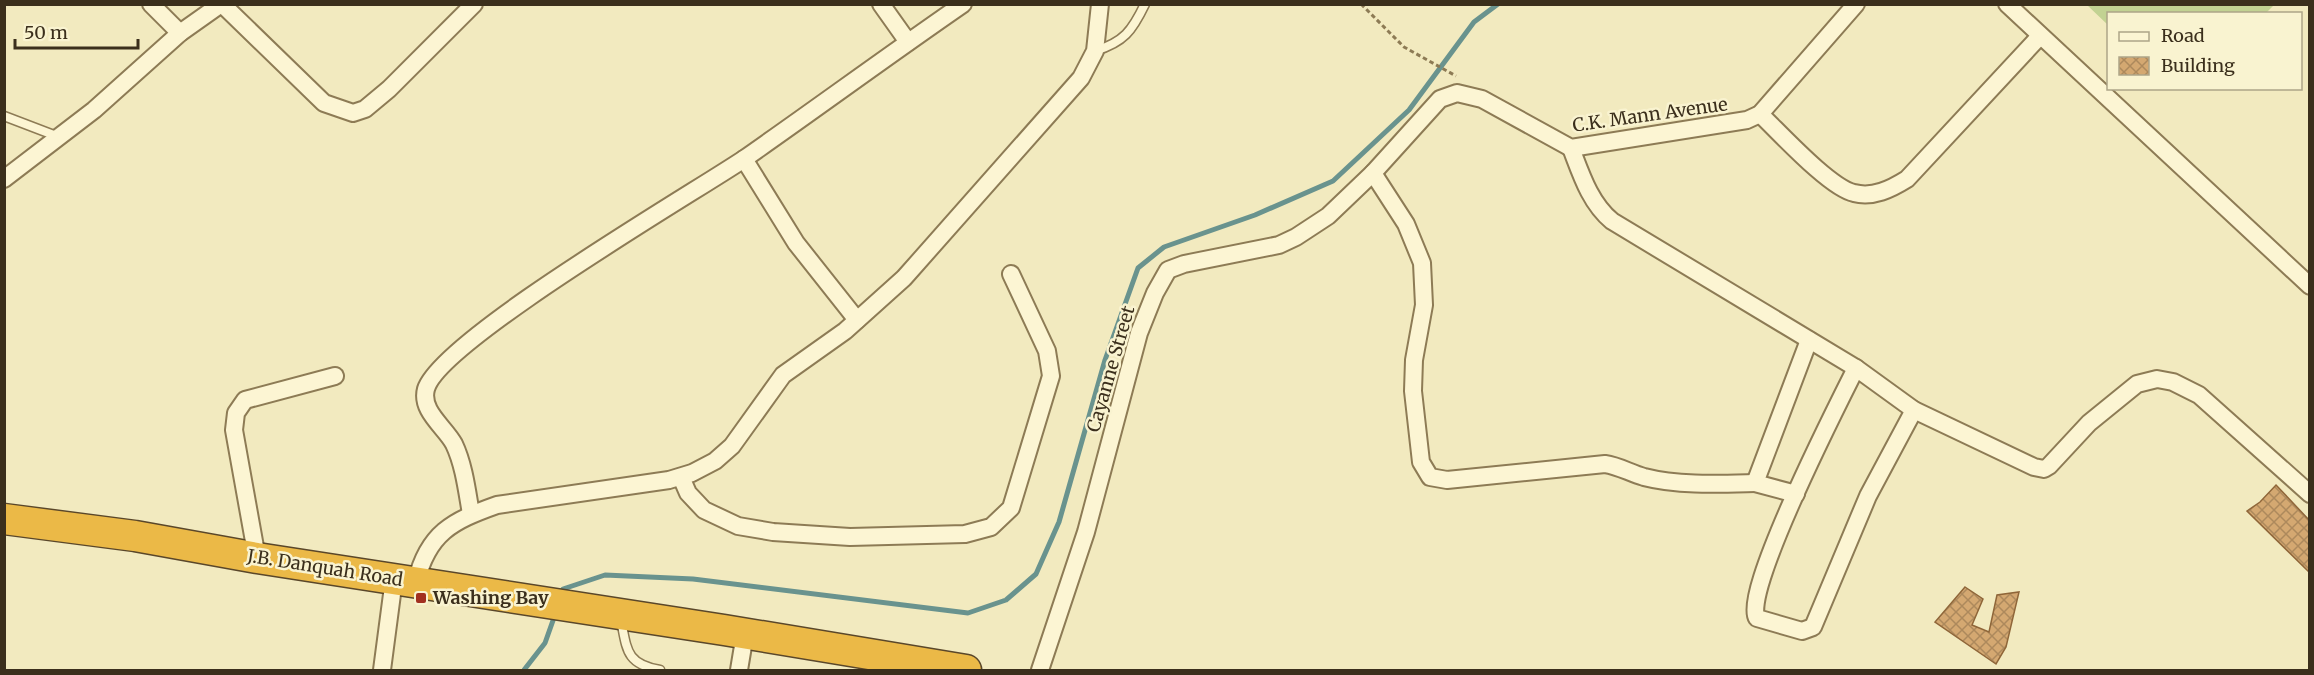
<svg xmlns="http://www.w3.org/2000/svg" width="2314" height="675" viewBox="0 0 2314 675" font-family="Merriweather,serif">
	<defs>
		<pattern id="building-cross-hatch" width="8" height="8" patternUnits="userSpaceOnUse" patternTransform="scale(1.5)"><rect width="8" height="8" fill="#d4a871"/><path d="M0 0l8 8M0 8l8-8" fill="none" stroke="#ad895c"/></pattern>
	</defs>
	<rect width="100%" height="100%" fill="#f2eabf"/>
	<path fill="#c2d292" d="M2087,5H2274L2266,13L2108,14V25Z"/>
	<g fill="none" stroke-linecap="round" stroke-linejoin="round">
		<g stroke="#69938e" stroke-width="5">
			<path d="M561,595L563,589L605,575L693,579L968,613L1006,600L1036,574L1059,522L1105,360L1138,268L1164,247L1255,215L1333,181L1409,110L1474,22L1498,4"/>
			<path d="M524,670L545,643L556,612"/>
		</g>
	</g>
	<g fill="url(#building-cross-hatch)" stroke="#8f6639" stroke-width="1.5">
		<path d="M2276,485L2310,521L2309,572L2247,511L2260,502Z"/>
		<path d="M1965,587L1983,599L1972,625L1989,632L1997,595L2019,592L2006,647L1996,664L1935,622Z"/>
	</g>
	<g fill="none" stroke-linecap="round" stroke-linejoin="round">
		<defs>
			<g id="lane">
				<path d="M1095,51C1124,42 1132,31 1145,4"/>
				<path d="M4,116L59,137"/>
				<path d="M621,620C627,650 626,664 660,670"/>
			</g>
			<g id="street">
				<path d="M151,4L180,33"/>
				<path d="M222,4L324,103L353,113L365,109L389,89L474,4"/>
				<path d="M881,4L908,42"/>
				<path d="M2007,4L2310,286"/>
				<path d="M1760,114C1780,133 1830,188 1854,193C1873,198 1891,189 1907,179L2040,36"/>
				<path d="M1571,148C1581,174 1590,203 1612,221L1856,368L1914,410L2034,467L2044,469L2049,466L2089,423L2137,384L2157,379L2173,382L2199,395L2310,494"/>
				<path d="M744,159L796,243L857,320"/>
				<path d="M1373,173L1406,224L1422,263L1424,305L1414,360L1413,391L1421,462L1430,477L1447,480L1605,464C1619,466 1630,473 1644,477C1679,486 1719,484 1755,483"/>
				<path d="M4,179L94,110L180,33L221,4"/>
				<path d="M1856,368C1839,402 1741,594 1757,618L1802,631L1813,627L1868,496L1914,410"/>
				<path d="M681,477L688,493L704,510L738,526L773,532L850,537L965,534L991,527L1011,508L1051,376L1047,351L1011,274"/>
				<path d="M1796,494L1755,483L1809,340"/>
				<path d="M471,514C467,491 464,465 454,444C445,427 420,411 426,389C440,341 690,195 744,159C817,108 889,55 963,4"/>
				<path d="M257,558L234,430L236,413L245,400L335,376"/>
				<path d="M416,582C428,533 452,521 497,505L669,480L692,473L715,461L732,446L783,375L845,331L904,278L1081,78L1095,51L1100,4"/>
				<path d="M382,670L394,579"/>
				<path d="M739,670L745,634"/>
				<path d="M1040,670L1086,532L1139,333L1155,293L1168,270L1184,264L1279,245L1296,237L1328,216L1373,173L1440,99L1457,93L1482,99L1571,148L1747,120L1760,114L1856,4"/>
			</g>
			<path id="highway" d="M4,519L135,536L257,558L724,630L966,670"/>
		</defs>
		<use href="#lane" stroke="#8d7b55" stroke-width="11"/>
		<use href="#street" stroke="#8d7b55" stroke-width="20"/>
		<use href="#highway" stroke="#5a472a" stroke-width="33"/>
		<path stroke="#8d7b55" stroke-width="3" stroke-dasharray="4.5 3" stroke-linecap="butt" d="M1361,4L1404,47L1456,76"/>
		<use href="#lane" stroke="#fcf5d3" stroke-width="8"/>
		<use href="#street" stroke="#fcf5d3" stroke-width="16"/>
		<use href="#highway" stroke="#ebb947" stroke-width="30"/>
	</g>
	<rect fill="#a2301f" stroke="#f9f3d0" stroke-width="2" x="415" y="592" width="12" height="12" rx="3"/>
	<g text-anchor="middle" stroke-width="5" stroke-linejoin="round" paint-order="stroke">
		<g font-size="18" fill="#3b2f1c" stroke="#f9f3d0">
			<text transform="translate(1650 115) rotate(-8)" y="6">C.K. Mann Avenue</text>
			<text transform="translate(1111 369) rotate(-74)" y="6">Cayanne Street</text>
			<text transform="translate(325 568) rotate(9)" y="6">J.B. Danquah Road</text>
		</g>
		<g font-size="18" font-weight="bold" fill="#3b2f1c" stroke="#f9f3d0" text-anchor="start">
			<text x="433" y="604">Washing Bay</text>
		</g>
	</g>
	<rect width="2314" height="675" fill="none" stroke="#3b2f1c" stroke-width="12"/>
	<rect x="2107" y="12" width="195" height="78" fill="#f9f3d0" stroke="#ada588" stroke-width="1.5"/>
	<rect x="2119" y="32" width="30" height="9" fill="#fcf5d3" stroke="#ada588" stroke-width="1.5"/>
	<text x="2161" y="42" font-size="18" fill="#3b2f1c">Road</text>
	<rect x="2119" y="57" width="30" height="18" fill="url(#building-cross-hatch)" stroke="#ada588" stroke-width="1.5"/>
	<text x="2161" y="72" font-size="18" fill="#3b2f1c">Building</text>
	<path d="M15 39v9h123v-9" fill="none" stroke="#3b2f1c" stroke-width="3"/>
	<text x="24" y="39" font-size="18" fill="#3b2f1c" stroke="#f9f3d0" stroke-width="4.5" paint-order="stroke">50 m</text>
</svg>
